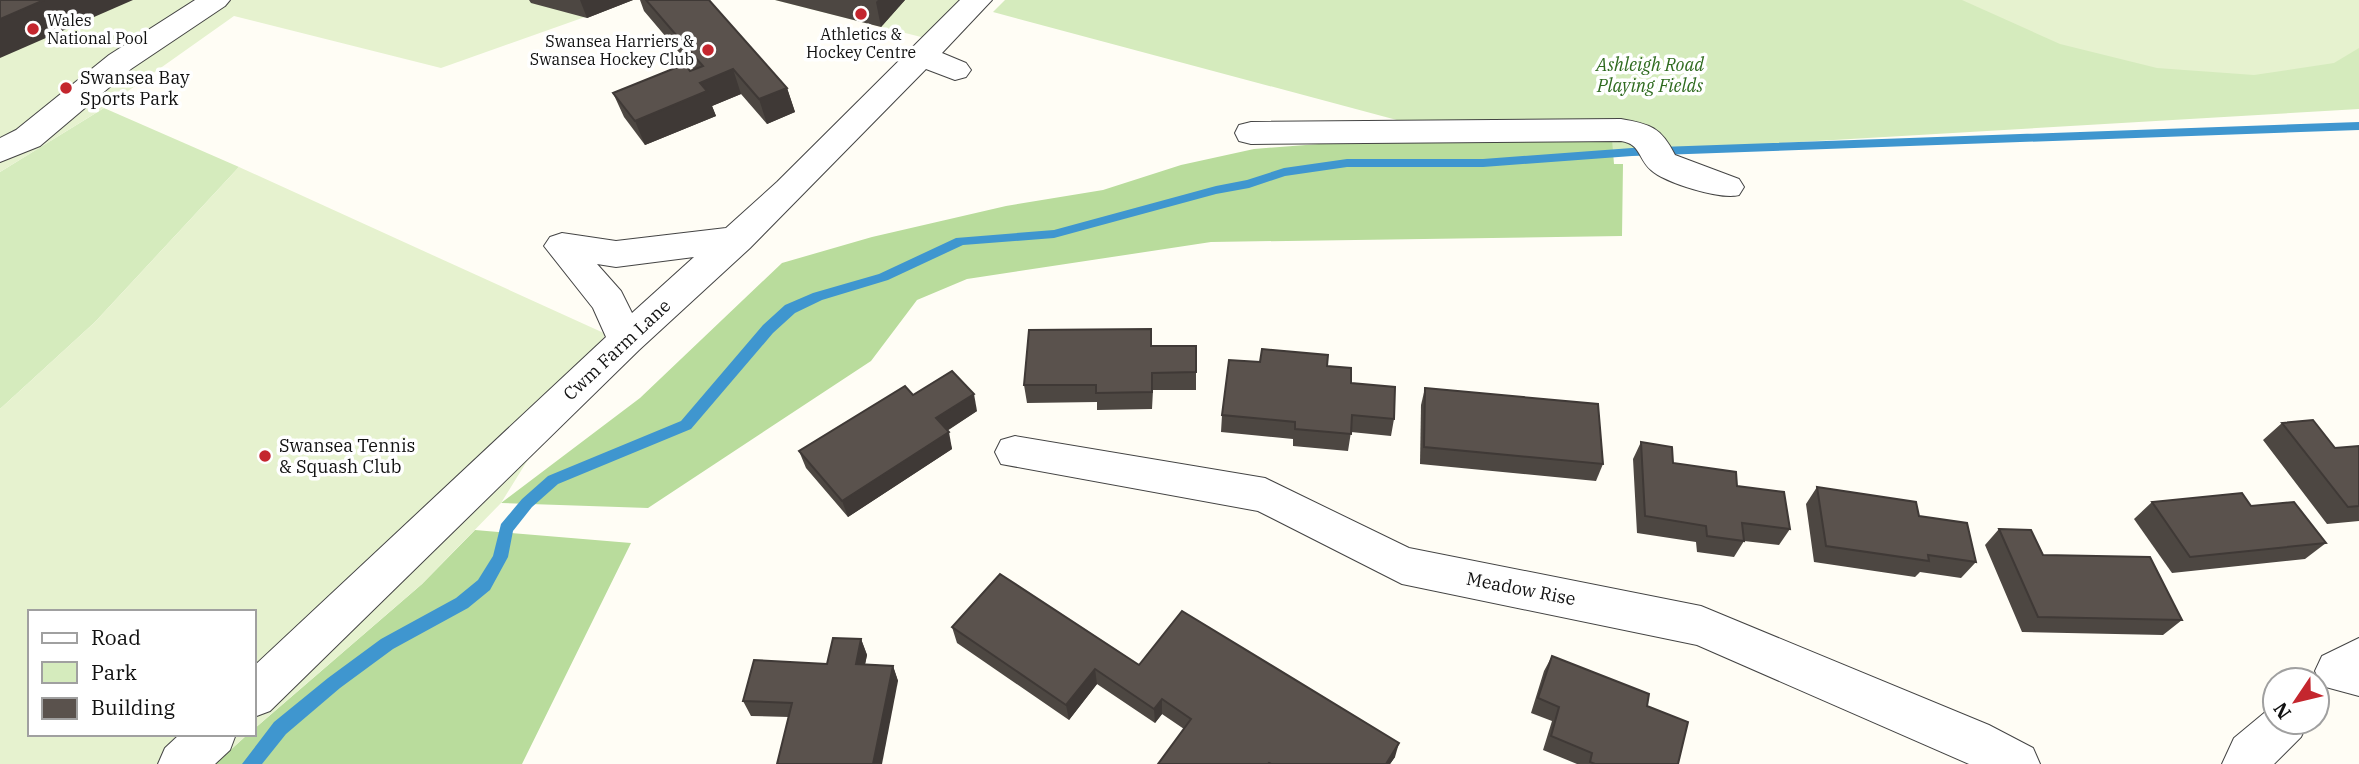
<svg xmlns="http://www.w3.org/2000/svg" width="2359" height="764" viewBox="0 0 2359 764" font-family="'IBM Plex Serif',serif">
	<rect width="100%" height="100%" fill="#fffdf5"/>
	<g fill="#d5ebbd">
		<path d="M1005,0H2359V109L1632,152L1449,134L993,12Z"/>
		<path d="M104,108L239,167L95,322L0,409V172Z"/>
	</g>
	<g fill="#b9dc9c">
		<path d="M1611,127L1614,164H1623L1622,236L1211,242L967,279L917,300L871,361L648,508L501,503L640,398L782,263L872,237L1006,206L1103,190L1181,165L1254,149L1449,134Z"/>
		<path d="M475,530L631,543L522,764H215L248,734H254V729L422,584Z"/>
	</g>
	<g fill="#e6f2cf">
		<path d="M0,0H633L441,68L234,16L104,108L0,172Z"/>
		<path d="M775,0H962L925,38Z"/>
		<path d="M1962,0H2359V48L2334,63L2254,75L2157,68L2060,44Z"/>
		<path d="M239,167L606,334L501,503L422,584L254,729V612H30V734H248L215,764H0V409L95,322Z"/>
	</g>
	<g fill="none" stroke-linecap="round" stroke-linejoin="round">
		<path fill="#3f96cf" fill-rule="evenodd" d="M2359,122V130L1632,156L1483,167H1347L1285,176L1249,188L1216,194L1054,238L963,245L888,280L822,300L795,313L773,333L691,429L558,484L532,507L513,531L508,557L490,590L468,608L393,649L340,688L286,734L262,764H242L274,722L328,678L381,639L456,598L478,580L493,556L501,524L522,499L548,476L681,421L763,325L785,305L813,293L879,274L956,238L1054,230L1216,186L1247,180L1284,168L1347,159H1483L1632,148Z"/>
		<defs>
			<g id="minor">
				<path d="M195,0H230L225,6L131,69L40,146L0,162V138L16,130L109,55Z"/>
				<path d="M960,0H992L942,53L966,63L971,70L966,77L955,80L926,69L750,248L639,350L270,711L254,717V666L606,337L593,308L544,246L550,237L562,233L616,241L726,228L777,182ZM694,257L632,313L621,291L597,264L616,267Z"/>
				<path d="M1621,119C1650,124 1661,127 1675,155L1739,179L1744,187L1739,195C1721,200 1665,183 1651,170C1638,159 1641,144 1621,141L1251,144L1239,141L1235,133L1239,125L1251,122Z"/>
				<path d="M1015,436L1265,478L1409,548L1701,606L1989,725L2033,748L2040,764H1969L1697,645L1402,584L1258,511L1001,464L995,452L1001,440Z"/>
				<path d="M2359,638V696L2322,686L2315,671L2322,656Z"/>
				<path d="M2275,704V722H2308L2301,737L2274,764H2222L2234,738Z"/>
				<path d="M180,734H236L230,750L215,764H158L165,748Z"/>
			</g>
		</defs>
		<use href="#minor" stroke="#444" stroke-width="2"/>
		<use href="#minor" fill="#fff" fill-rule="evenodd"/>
	</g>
	<g fill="#4d4742">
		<path d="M529,0H633L587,18L531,3Z"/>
		<path d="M640,0H709L787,88L795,112L767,124L741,94L712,106L716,116L645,145L624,117L613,93L694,70L644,11Z"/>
		<path d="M775,0H905L881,27Z"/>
		<path d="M1151,346H1196V390H1153L1152,409L1097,410V402L1027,403L1024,385Z"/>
		<path d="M1260,362L1327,366L1351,383L1394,419L1391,436L1351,432L1348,451L1293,446V439L1221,432L1222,415Z"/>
		<path d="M1425,388L1603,464L1596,481L1420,464L1421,405Z"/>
		<path d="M913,395L977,411L947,431L952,449L848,517L806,468L799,451Z"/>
		<path d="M2282,423L2335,448L2359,446V521L2327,524L2263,440Z"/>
		<path d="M1641,442L1673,463L1737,486L1790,529L1779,545L1744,541L1734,557L1697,552L1696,542L1637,533L1633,459Z"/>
		<path d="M1817,487L1919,516L1976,562L1961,578L1920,572L1915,577L1814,562L1806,504Z"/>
		<path d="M2152,502L2251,506L2326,543L2305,559L2172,573L2134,519Z"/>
		<path d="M1999,529L2043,555L2182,620L2163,635L2022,632L1985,545Z"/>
		<path d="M952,627L1139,665L1395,757L1390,764H1158L1184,729L1162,714L1155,723L1097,684L1069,720L957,643Z"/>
		<path d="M861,639L867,655L865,664L893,666L898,681L789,717L751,716L743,701L827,664Z"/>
		<path d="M1552,656L1647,706L1678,764H1577L1543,750L1552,721L1531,713L1544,671Z"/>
	</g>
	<g fill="#3f3936">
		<path d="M44,0H133L0,58V19Z"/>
		<path d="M580,0H633L587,18Z"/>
		<path d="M878,0H905L881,27L876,2Z"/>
		<path d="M733,69L741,94L712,106L716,116L645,145L635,121L700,83Z"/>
		<path d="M787,88L795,112L767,124L759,99Z"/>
		<path d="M974,394L977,411L940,435L936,418Z"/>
		<path d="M949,432L952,449L848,517L842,501Z"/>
		<path d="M861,639L867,655L862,679L856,664Z"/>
		<path d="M893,666L898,681L882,764H873Z"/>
		<path d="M1095,669L1097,684L1069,720L1066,705Z"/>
		<path d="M1162,699V714L1155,723L1154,709Z"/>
		<path d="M1399,743L1395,757L1390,764H1386Z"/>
	</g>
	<g fill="#5a524d" stroke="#3f3936" stroke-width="2">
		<path d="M0,0H44L0,19Z"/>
		<path d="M646,0H709L787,88L759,99L733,69L700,83L707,91L635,121L613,93L685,64L690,71L703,66Z"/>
		<path d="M1151,329V346H1196V372L1152,373V392L1096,393V385H1024L1029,330Z"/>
		<path d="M1262,349L1328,355L1327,366L1351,368V383L1395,387L1394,419L1352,415L1351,434L1295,429V422L1222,415L1229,360L1260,362Z"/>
		<path d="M952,371L974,394L936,418L949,432L842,501L799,451L905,386L913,395Z"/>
		<path d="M1425,388L1598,404L1603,464L1424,447Z"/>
		<path d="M2313,420L2335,448L2359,446V506L2348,507L2282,423Z"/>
		<path d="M1641,442L1672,447L1673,463L1736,472L1737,486L1784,492L1790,529L1742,523L1744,541L1707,536L1706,526L1645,516Z"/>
		<path d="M1817,487L1916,502L1919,516L1967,523L1976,562L1928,555L1929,561L1826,546Z"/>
		<path d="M2242,493L2251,506L2294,502L2326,543L2190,557L2152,502Z"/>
		<path d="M1999,529L2031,530L2043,555L2150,557L2182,620L2038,617Z"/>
		<path d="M1000,574L1139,665L1182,611L1399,743L1386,764H1271L1269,763L1268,764H1158L1191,719L1162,699L1154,709L1095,669L1066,705L952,627Z"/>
		<path d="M833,638L861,639L856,664L893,666L873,764H777L792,703L743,701L754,660L827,664Z"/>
		<path d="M1552,656L1649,694L1647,706L1688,722L1678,764H1595L1590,762L1592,753L1551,736L1559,707L1538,698Z"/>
	</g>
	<g fill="#c4262e" stroke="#fff" stroke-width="2.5">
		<circle cx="861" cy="14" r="7"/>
		<circle cx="33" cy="29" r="7"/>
		<circle cx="708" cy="50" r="7"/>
		<circle cx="66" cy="88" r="7"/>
		<circle cx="265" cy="456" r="7"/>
	</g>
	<g text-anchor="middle" stroke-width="7" stroke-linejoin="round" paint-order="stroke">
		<g font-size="16" fill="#111" stroke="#fff" text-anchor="start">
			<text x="47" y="26">Wales<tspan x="47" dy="18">National Pool</tspan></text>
			<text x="861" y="40" text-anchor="middle">Athletics &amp;<tspan x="861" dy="18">Hockey Centre</tspan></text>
			<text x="694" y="47" text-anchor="end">Swansea Harriers &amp;<tspan x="694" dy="18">Swansea Hockey Club</tspan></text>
		</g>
		<g font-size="18" font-style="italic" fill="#2f6b1f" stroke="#fff">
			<text x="1650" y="71">Ashleigh Road<tspan x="1650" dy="21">Playing Fields</tspan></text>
		</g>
		<g font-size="18" fill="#111" stroke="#fff" text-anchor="start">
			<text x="80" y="84">Swansea Bay<tspan x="80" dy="21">Sports Park</tspan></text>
			<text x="279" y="452">Swansea Tennis<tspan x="279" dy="21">&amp; Squash Club</tspan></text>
		</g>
		<g font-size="18" fill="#111" stroke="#fff">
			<text transform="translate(617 350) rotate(-43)" y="6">Cwm Farm Lane</text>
			<text transform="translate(1521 589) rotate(11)" y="6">Meadow Rise</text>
		</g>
	</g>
	<rect x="28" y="610" width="228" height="126" fill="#ffffff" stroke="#a0a0a0" stroke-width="2"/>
	<rect x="42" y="633" width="35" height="10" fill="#ffffff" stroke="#a0a0a0" stroke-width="2"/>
	<text x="91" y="645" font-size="21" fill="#111111">Road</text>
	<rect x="42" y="662" width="35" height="21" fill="#d5ebbd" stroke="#a0a0a0" stroke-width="2"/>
	<text x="91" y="680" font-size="21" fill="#111111">Park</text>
	<rect x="42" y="698" width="35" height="21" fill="#5a524d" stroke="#a0a0a0" stroke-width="2"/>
	<text x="91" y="715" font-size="21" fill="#111111">Building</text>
	<g transform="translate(2296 701) rotate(235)"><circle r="33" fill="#ffffff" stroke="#a0a0a0" stroke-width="2"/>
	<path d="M0-5L12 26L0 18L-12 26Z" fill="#c4262e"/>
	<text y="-10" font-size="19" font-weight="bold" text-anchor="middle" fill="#111111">N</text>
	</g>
</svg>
